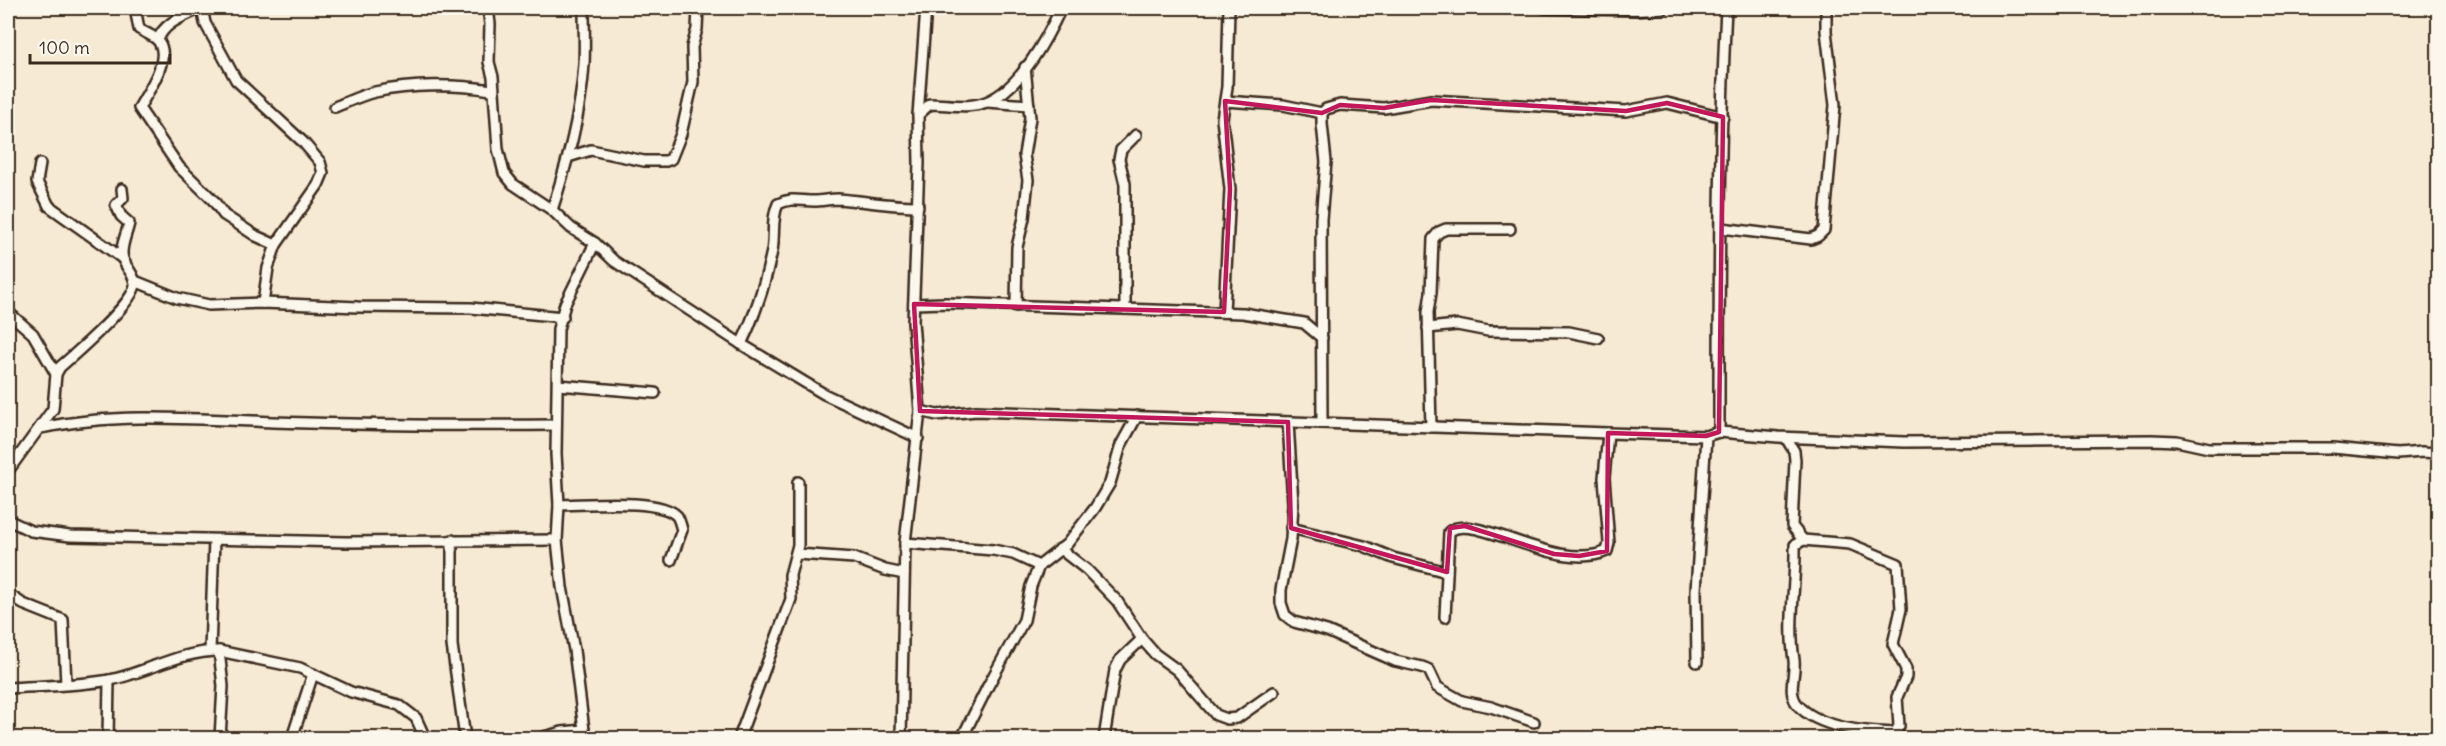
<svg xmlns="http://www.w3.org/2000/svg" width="2446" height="746" viewBox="0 0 2446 746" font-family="Delius,sans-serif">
	<rect width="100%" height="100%" fill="#f6ead4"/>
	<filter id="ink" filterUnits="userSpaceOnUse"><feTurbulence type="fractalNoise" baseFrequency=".0167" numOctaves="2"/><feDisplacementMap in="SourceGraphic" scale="12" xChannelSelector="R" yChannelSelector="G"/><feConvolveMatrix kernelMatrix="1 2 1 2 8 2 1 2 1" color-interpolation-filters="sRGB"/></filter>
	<g filter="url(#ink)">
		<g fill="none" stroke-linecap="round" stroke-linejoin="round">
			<defs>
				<g id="street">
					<path d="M135,8L139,29C145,33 155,36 159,42C171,60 148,91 139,108L179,167L213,200L224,215L256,236L276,245"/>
					<path d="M202,8L205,23L236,80L303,142L320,162L323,173L318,185L276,245L268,268L263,303"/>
					<path d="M488,8L490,24L489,62L493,77L498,149L504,173L513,184L552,210L571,228L595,243L614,261L741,344L824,394L918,438"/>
					<path d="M1544,8L1634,10L1664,8"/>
					<path d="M158,40C164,22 185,16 201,8"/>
					<path d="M1225,101L1283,105L1322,113"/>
					<path d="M987,102L1029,105"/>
					<path d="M335,107C348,102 361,95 375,92C412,84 455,84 492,90"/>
					<path d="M918,115L930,104C948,104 969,109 986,102C1019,90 1047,38 1061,8"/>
					<path d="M568,157L591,150L644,161H666L671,159L681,134L693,82L692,47L697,29L698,8"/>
					<path d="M40,164L37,182L49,206L122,258"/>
					<path d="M552,210C567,163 581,114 584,64C585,45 584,26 584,8"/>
					<path d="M1721,228L1811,239L1818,236L1824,230L1835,105L1826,31V8"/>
					<path d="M135,281L177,298L209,305L263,303L358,307L471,308L563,317"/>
					<path d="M914,304L945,303L1243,313L1304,323L1322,338"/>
					<path d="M1016,306L1017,247L1024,218L1028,180L1024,155L1030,118L1025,67"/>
					<path d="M1125,309V184L1119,159L1121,150L1136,135"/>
					<path d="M8,312L33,334L56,374"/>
					<path d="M1224,312L1230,189L1222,119L1227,87L1229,8"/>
					<path d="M1428,328L1457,325L1488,331L1569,332L1598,338"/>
					<path d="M741,344C756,314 765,284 772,251C775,236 771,218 778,204C792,197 800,201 814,201C822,201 830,199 838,199C865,201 891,206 918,206"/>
					<path d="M558,385L655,393"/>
					<path d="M920,411L937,415L976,411L1608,433L1706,436L1719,432L1778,437L1904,442L2152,440L2177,441L2209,448H2333L2398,454L2422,452L2438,453"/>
					<path d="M1288,422L1293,504L1291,539L1281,590V603L1285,615L1294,622L1327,631L1395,661L1422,667L1429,670L1437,687L1462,701L1491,707L1534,722"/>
					<path d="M1322,423L1321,219L1326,162L1322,124V113L1326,109L1340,105L1384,108L1431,100L1626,111L1667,103L1723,117"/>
					<path d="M1431,427L1428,312L1431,293L1433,239L1439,232L1446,229H1510"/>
					<path d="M41,428C117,412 197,419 273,422C368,425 462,426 556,425"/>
					<path d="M1719,432C1719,290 1719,149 1726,8"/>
					<path d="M1786,438L1794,451L1795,460L1792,526L1803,540L1795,545C1796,583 1788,622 1794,660C1796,674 1787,691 1797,704C1818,729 1868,732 1897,733"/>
					<path d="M8,471L53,409L56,374L60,367C75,354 135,302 135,284C135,275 126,268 123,259C119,248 127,234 129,223L121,216L116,205L123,198L122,189"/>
					<path d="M559,505C585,505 660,497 677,516C679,519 681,526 682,530L671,560"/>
					<path d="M8,520L31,531L70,536L346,542L557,540"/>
					<path d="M1291,528L1364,546L1393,558L1447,572"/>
					<path d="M452,540V645L465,738"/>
					<path d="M1803,540L1850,544L1898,564L1901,609L1893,644L1906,669V677L1897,697L1899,726L1894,735"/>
					<path d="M905,543L993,550L1013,554L1039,566"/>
					<path d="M1060,549L1087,570L1117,601L1142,639L1155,654L1177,670L1216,715L1227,719L1237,718L1274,692"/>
					<path d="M797,554L854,558L885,570L904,574"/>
					<path d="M8,594L23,604L63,620L66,684"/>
					<path d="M1445,617L1449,532C1473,510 1557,574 1607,551L1609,543L1604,478L1608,433"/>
					<path d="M210,651L214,540"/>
					<path d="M219,651L223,686L220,738"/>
					<path d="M1697,662L1696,590L1706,436"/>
					<path d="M8,688C41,686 77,686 110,680C147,672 181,651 219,651L300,668L351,692L399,705L416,718L425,738"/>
					<path d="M108,738L109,680"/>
					<path d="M292,738L313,674"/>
					<path d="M540,738L562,732L584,730"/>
					<path d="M585,738L574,650L562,587L557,540L559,505L556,454L558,329L565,304L595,243"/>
					<path d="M739,738L791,599L790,575L798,545V482"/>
					<path d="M901,738L905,543L920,411L913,322L919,163L918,115L926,8"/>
					<path d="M962,738L988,686L1024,620L1031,586L1039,566L1067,544L1095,508L1110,483L1121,445L1137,416"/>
					<path d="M1104,738L1115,670L1120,660L1142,639"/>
				</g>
			</defs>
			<use href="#street" stroke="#3b2a1e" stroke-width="14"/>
			<use href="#street" stroke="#fbf7ec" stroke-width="9"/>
		</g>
	</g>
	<path fill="none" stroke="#c2185b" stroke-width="4.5" stroke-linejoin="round" d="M1431,100L1626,111L1667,103L1723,117L1719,432L1706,436L1608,433L1607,551L1579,556L1554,554L1465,526L1450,528L1447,572L1291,528L1288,422L920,411L914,304L1224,312L1230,189L1225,101L1322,113L1340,105L1384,108Z"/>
	<rect width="2446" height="746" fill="none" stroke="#fbf7ec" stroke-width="30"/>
	<rect x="15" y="15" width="2416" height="716" fill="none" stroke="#3b2a1e" stroke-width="2" filter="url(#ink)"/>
	<path d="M30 54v9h140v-9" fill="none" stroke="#3b2a1e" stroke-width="3"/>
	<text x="39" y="54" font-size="18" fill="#3b2a1e" stroke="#fbf7ec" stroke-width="4.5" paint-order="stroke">100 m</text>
</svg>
